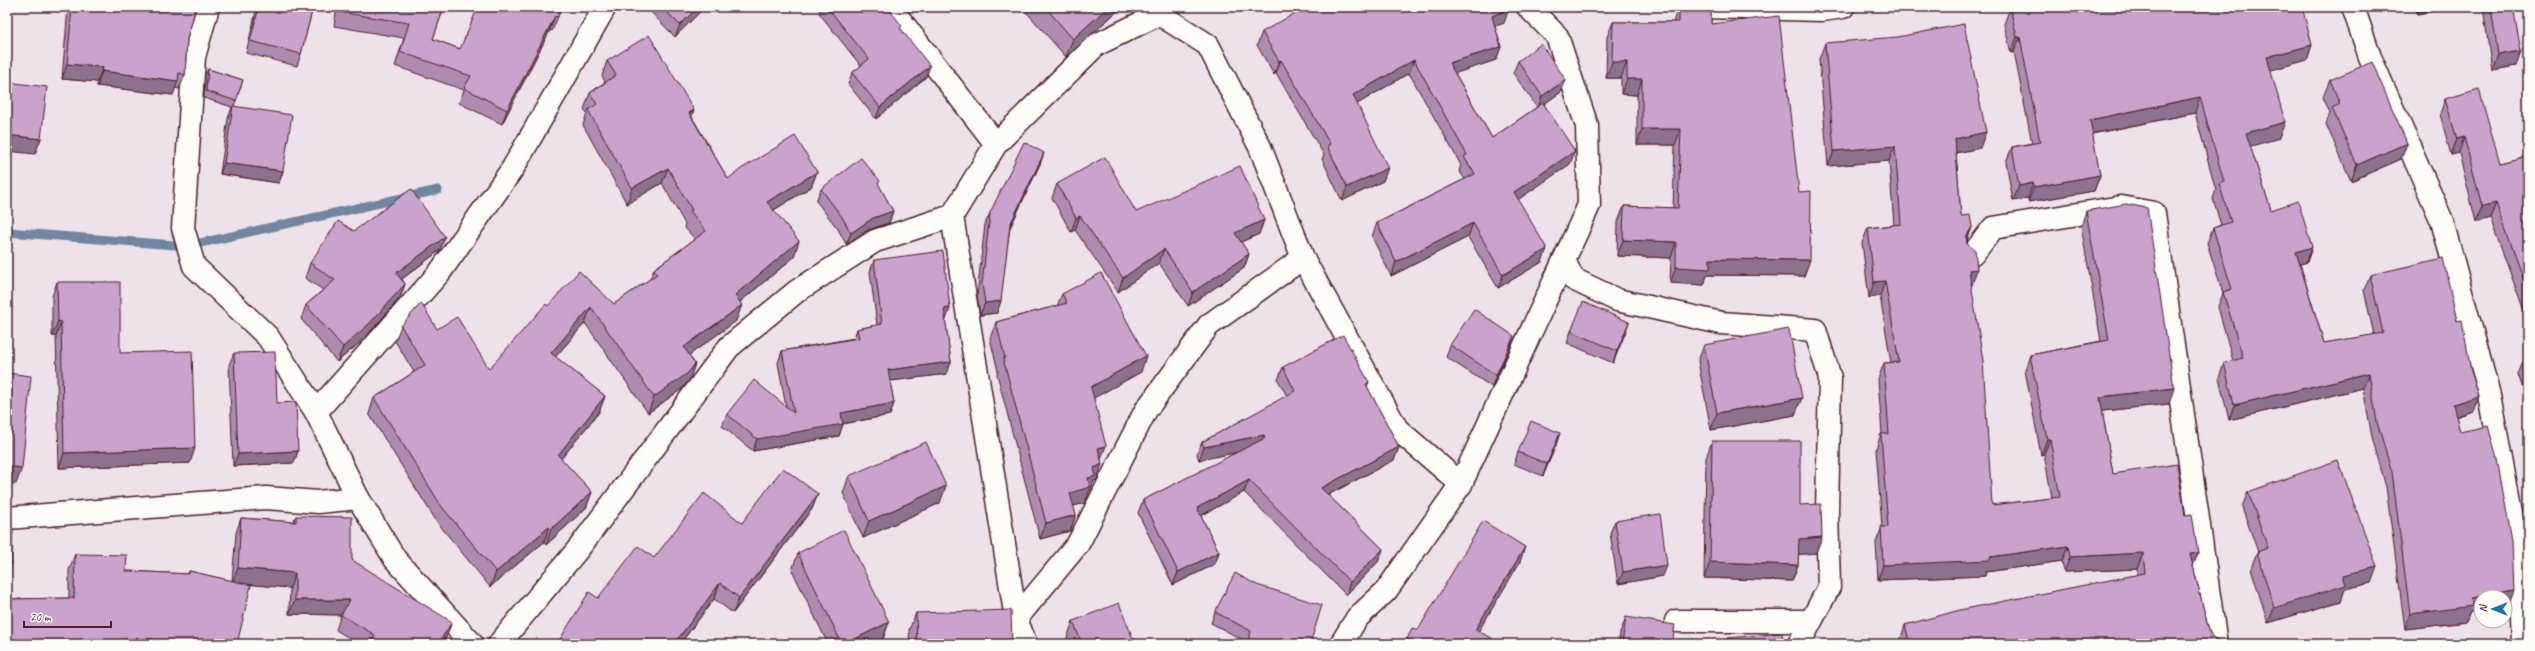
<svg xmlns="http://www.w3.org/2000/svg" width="2535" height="651" viewBox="0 0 2535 651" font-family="Caveat,sans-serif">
	<rect width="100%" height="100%" fill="#ede1ea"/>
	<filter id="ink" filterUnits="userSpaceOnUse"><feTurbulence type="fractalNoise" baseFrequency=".025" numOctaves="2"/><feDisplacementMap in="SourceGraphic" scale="8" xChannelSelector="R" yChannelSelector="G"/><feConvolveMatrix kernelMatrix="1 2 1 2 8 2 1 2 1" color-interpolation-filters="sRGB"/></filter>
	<g filter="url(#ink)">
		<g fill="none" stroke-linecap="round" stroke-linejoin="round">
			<path stroke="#72869f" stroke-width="9" d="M7,232L187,246L438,190"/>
			<defs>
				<g id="minor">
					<path d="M208,7L194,57L183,228L194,266L268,337L316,412L358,498L395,559L472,644"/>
					<path d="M890,7L996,144"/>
					<path d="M1528,7L1557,36L1587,126L1589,205L1564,260L1573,279L1617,300L1721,323L1815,330L1830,378L1827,511L1829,587L1799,644"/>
					<path d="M1702,7L1822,10L1843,7"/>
					<path d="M2353,7L2370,57L2442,221L2489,395L2519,555L2522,644"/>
					<path d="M1973,254L1993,228L2121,207L2154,213L2216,644"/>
					<path d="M316,412L440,272L513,168L605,7"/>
					<path d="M7,518L266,498L318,502L358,498"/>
					<path d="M1016,619L1078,544L1146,410L1209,325L1303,258"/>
					<path d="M1676,621H1811"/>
					<path d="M499,644L579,548L729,347L797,291L875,241L952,216"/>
					<path d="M1026,644L1016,619L952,216L996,144L1096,45L1159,14L1208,45L1260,147L1303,258L1397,429L1461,484"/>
					<path d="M1341,644L1357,618L1386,591L1461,484L1564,260"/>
				</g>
			</defs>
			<use href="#minor" stroke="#4a1f2b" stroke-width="25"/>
			<use href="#minor" stroke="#fdfcf7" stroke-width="22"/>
		</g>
		<g fill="#ad8caf" stroke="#4a1f2b">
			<path d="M68,7H196L187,39L185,75L179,89L175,88L173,95L97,86V82L62,79Z"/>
			<path d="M257,7H313L301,54L297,66L246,53Z"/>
			<path d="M337,7H444L433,39L460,49L562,7L552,31L550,30L502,124L459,103L464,90L395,66L404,38L334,26Z"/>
			<path d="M646,7H705L675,37Z"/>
			<path d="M821,7H887L901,29L926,77L876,119L848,84L852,73L861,66L819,13Z"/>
			<path d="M1022,7H1122L1066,57Z"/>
			<path d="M1678,7H1711V24L1804,276L1707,275L1704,285L1670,283L1671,258L1617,256L1618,222L1624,206L1673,208L1675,145H1637V95L1621,94V78H1606L1607,37L1613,22H1674V19Z"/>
			<path d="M2416,7H2455L2417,14Z"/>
			<path d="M2483,7H2513L2516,66L2492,70Z"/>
			<path d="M2010,8L2312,45L2307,60L2270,70L2279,138L2250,146L2271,210L2312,247L2307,262L2300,264L2324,343L2374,335L2364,290L2370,275L2457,321L2479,396L2473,411L2456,417L2508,607L2470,612L2466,622L2405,629L2386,487L2372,437L2363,388L2229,420L2219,378L2224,363L2233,361L2218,307L2223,293L2207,243L2213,228L2221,225L2213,199L2216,190L2195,113L2092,134L2100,175L2094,191L2028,202V198L2013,201L2006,162L2012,147L2032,143L2014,52L2011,53L2004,24Z"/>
			<path d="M1504,23L1495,26L1501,47L1496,60L1455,73L1492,138L1537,107L1513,73L1518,61L1566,80L1561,92L1544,104L1570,164L1518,199L1542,262L1498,288L1468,237L1391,276L1372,237L1377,223L1465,179L1459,171L1461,165L1409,73L1357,104L1383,181L1342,201L1322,159L1324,155L1276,73L1274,75L1257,45L1262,32Z"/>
			<path d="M1825,43L1980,148L1956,153L1961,216L1972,227L1967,241L1972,285H1971L1992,505L2052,498L2044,454L2041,455L2025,370L2030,355L2101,341L2081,226L2086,211L2169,404L2102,411L2113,474L2185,515L2198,553L2193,566L2209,631L2212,637L2220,644H1901L1900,641L1905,625L2138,575L2137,569L2064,572L2062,561L1986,572L1985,576L1878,580L1876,542L1882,527L1876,449L1881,434H1882L1878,379L1884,363H1891L1880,296L1869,298L1862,243L1868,228L1894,225L1889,161L1828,166L1819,59Z"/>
			<path d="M607,61L692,117L728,179L817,172L811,187L774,210L794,257L740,302L736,321L689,355L690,379L683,388L648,413L585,323L555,357L605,396L599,412L561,459L592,492L586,508L546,545L544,542L490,587L437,522L369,414L374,398L414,372L395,341L401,326L437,329L489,369L548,306L614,304L650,279L654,269L695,239L684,227L685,224L662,183L627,204L583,125L587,113L584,109L590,93L605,82L602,76Z"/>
			<path d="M208,69L243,80L234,106L283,171L279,183L220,174L228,118L232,107L204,98L205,75Z"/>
			<path d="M2330,80L2407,143L2401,159L2351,181L2326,124L2330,113L2323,97Z"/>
			<path d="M2445,99L2500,163L2528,156V316H2526L2490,218L2476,222L2459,153L2451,155L2440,114Z"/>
			<path d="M1044,153L1040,164L1010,228L997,313L980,315L977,295L985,224L990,213Z"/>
			<path d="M1057,184L1136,212L1264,220L1259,234L1241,242L1249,254L1244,268L1188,306L1159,263L1118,292L1075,230L1071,232L1052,198Z"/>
			<path d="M878,185L893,211L889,223L868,230L846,244L838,229L816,201L821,189Z"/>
			<path d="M354,231L445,237L439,251L402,279L405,284L400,298L364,339L337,362L301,319L306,305L323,290L305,278L310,263Z"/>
			<path d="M874,260L950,308L945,320L951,362L947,374L890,381L894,403L890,415L843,424L839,436L753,451L722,426L727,414L786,407L778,363L782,351L854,338L857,329L877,325L870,272Z"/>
			<path d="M57,282L120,353L190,463L59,468L56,336H52V297Z"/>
			<path d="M1062,294L1141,372L1093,398L1101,460L1097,480L1094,481L1090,491L1089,492L1085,503L1073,506L1076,515L1070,531L1040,539L997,374L998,371L990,338L996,322L1057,306Z"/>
			<path d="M1629,322L1613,363L1567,343L1571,331Z"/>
			<path d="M1450,345L1510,348L1492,387L1446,357Z"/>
			<path d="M1704,345L1795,415L1711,430L1698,361Z"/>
			<path d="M234,353L277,403L298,451L294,463L233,466L229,365Z"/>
			<path d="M2528,361V394L2525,395L2518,374L2523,362Z"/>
			<path d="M1283,367L1369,382L1367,387L1399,447L1394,460L1328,495L1383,549L1378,562L1346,595L1244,492L1201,516L1219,552L1215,564L1173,585L1138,513L1143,500L1239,452L1199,460L1197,454L1202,442L1287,396L1278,380Z"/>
			<path d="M1712,441L1800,505L1816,553L1798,554V565L1792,581L1704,578L1706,458Z"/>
			<path d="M1556,445L1543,476L1514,464L1518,452Z"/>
			<path d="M849,476L940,503L863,538L843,493Z"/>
			<path d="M2248,492L2371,583L2345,589L2341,601L2268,623L2251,568L2257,552H2258L2242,507Z"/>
			<path d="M818,494L812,509L733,613L714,599L680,644H557L598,598L654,558L742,523Z"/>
			<path d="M296,516L352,560L446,637L442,644H359L336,630L341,615L289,614L290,588L249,584L237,644H7L9,599L69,598V570L75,554L126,571L188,574L189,571L232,581L236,533L241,518L293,522Z"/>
			<path d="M1615,521L1667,565L1663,576L1618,584L1610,533Z"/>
			<path d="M798,553L889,622L883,639L872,644H828L792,570Z"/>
			<path d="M1215,612L1310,644H1247V642L1211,623Z"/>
			<path d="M916,613L1012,644H910L909,630Z"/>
			<path d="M1626,617L1672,644H1619L1620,633Z"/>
			<path d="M1073,621L1135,644H1069L1067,638Z"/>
			<path d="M1728,638L1783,644H1725Z"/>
		</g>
		<g fill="#8d728e" stroke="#4a1f2b">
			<path d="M698,7H705L675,37L680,25Z"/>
			<path d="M1108,7H1122L1066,57L1073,39Z"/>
			<path d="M2420,7H2455L2417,14Z"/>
			<path d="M1509,9L1504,23L1487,29L1492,16Z"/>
			<path d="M555,16L550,30L502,124L507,110Z"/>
			<path d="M2017,37H2020L2014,52L2011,53Z"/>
			<path d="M2312,45L2307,60L2261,73L2267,57Z"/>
			<path d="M1501,47L1496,60L1444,77L1449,63Z"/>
			<path d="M2521,51L2516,66L2492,70L2498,55Z"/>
			<path d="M1281,60L1276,73L1274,75L1279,61Z"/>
			<path d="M1414,60L1409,73L1349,109L1353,95Z"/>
			<path d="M1612,62H1627L1621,78H1606Z"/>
			<path d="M67,64L103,67L97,82L62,79Z"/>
			<path d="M930,66L926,77L876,119L880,107Z"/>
			<path d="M102,71L178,81L173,95L97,86Z"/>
			<path d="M1627,79H1642L1637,95L1621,94Z"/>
			<path d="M1566,80L1561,92L1538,108L1542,96Z"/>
			<path d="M2200,97L2195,113L2085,135L2090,120Z"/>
			<path d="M694,110L689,126V113Z"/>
			<path d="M2285,122L2279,138L2241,149L2246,133Z"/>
			<path d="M1642,129H1681L1675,145H1637Z"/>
			<path d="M1986,132L1980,148L1949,154L1955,139Z"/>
			<path d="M7,135L41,139L35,154L7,151Z"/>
			<path d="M2464,137L2459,153L2451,155L2457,139Z"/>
			<path d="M2407,143L2401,159L2351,181L2357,165Z"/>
			<path d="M1895,146L1889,161L1828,166L1834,151Z"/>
			<path d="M1575,151L1570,164L1509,206L1514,192Z"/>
			<path d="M1044,153L1040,164L1006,236L1010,225Z"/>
			<path d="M224,163L283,171L279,183L220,174Z"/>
			<path d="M668,168L662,183L627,204L632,188Z"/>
			<path d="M1388,168L1383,181L1342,201L1347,187Z"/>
			<path d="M817,172L811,187L762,217L767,202Z"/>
			<path d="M2100,175L2094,191L2028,202L2034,187Z"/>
			<path d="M2033,183L2028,198L2013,201L2019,186Z"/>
			<path d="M2496,203L2490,218L2476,222L2482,206Z"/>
			<path d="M893,211L889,223L868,230L846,244L851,233L873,218Z"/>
			<path d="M1080,216L1075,230L1071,232L1076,218Z"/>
			<path d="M1264,220L1259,234L1229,247L1235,233Z"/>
			<path d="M1473,223L1468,237L1391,276L1396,262Z"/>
			<path d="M1972,227L1966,242V237Z"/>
			<path d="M445,237L439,251L391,287L396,273Z"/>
			<path d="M1623,240L1676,242L1671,258L1617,256Z"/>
			<path d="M799,241L794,257L729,311L735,295Z"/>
			<path d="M2312,247L2307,262L2290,267L2296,252Z"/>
			<path d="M1164,249L1159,263L1118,292L1123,278Z"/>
			<path d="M1547,249L1542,262L1498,288L1503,275Z"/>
			<path d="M1249,254L1244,268L1188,306L1193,292Z"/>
			<path d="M1710,259L1810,260L1804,276L1707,275L1704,285L1670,283L1676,267Z"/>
			<path d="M1977,269L1972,285L1963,286L1969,270Z"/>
			<path d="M1885,281L1880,296L1869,298L1874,282Z"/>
			<path d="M405,284L400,298L364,339L337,362L343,347Z"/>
			<path d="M1001,301L997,313L980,315L985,303Z"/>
			<path d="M742,305L736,321L678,363L684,347Z"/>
			<path d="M591,307L585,323L545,369L551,353Z"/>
			<path d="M950,308L946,320L940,321L944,309Z"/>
			<path d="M58,321L61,322L56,336H52Z"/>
			<path d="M1629,322L1625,334L1613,363L1617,351Z"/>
			<path d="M1514,336L1510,348L1492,387L1496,375Z"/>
			<path d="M1146,356L1141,372L1085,403L1091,387Z"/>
			<path d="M951,362L947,374L883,382L888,370Z"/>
			<path d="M695,364L690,379L683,388L648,413L654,397Z"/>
			<path d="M2369,373L2363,388L2229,420L2234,405Z"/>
			<path d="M2528,387V394L2525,395Z"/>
			<path d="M2174,388L2169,404L2094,412L2100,397Z"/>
			<path d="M605,396L599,412L552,470L558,455Z"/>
			<path d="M2479,396L2473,411L2447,419L2453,404Z"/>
			<path d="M1802,398L1795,415L1711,430L1717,413Z"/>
			<path d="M894,403L890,415L841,424H843L839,436L753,451L757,439L841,413Z"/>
			<path d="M1560,433L1556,445L1543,476L1547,464Z"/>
			<path d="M1264,435L1259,448L1199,460L1204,447Z"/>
			<path d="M2047,439H2050L2044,454L2041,455Z"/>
			<path d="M1106,446L1100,461L1098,448Z"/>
			<path d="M1399,447L1394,460L1316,501L1321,488Z"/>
			<path d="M195,448L190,463L59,468L64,453Z"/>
			<path d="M298,451L294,463L233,466L238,454Z"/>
			<path d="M1102,464L1097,480L1094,481L1090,491L1089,492L1085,503L1064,508L1070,493L1088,478L1094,468Z"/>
			<path d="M7,466L22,468L16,484H7Z"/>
			<path d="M1249,480L1244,492L1193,520L1197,508Z"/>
			<path d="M946,486L940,503L863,538L869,521Z"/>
			<path d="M592,492L586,508L546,545L551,529Z"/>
			<path d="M818,494L812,509L733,613L739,598Z"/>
			<path d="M1076,515L1070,531L1040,539L1046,523Z"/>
			<path d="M549,527L544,542L490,587L496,572Z"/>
			<path d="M1822,537L1816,553L1793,555L1799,539Z"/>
			<path d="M2068,546L2062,561L1986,572L1985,576L1878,580L1883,565L1990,557Z"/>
			<path d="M1525,547L1520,562L1471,644L1475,630Z"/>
			<path d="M1383,549L1378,562L1346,595L1350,582Z"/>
			<path d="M1219,552L1215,564L1173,585L1178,572Z"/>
			<path d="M2143,553L2137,569L2064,572L2070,557Z"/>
			<path d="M2198,553L2192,568L2190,554Z"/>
			<path d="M1710,562L1798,565L1792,581L1704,578Z"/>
			<path d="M1667,565L1663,576L1618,584L1623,572Z"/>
			<path d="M2377,567L2371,583L2345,589L2341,601L2268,623L2274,608L2343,575Z"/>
			<path d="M238,568L295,573L290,588L232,583Z"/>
			<path d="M720,583L714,599L680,644H674Z"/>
			<path d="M2514,591L2508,607H2505V597H2481V611L2470,612L2466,622L2405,629L2410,614L2471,598Z"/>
			<path d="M295,600H350L345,615L289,614Z"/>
			<path d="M452,622L446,637L442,644H438Z"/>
			<path d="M889,622L883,639L872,644H845Z"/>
			<path d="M125,639H150L148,644H124Z"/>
		</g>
		<g fill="#c9a3cb" stroke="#4a1f2b">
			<path d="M7,7H10L7,46Z"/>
			<path d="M72,7H196L187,39L185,75L179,73L178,81L102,71L103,67L67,64Z"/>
			<path d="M259,7H313L301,54L250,41Z"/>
			<path d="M340,7H444L433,39L460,49L478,7H561L558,17L555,16L507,110L464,88L471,76L400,52L409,23L339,12Z"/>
			<path d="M662,7H698L680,25Z"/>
			<path d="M827,7H887L902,26L900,28L930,66L880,107L852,73L869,59Z"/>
			<path d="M1045,7H1108L1073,39Z"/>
			<path d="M1306,7H1508L1509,9L1492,16L1501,47L1449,63L1492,138L1543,103L1575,151L1514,192L1547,249L1503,275L1473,223L1396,262L1377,223L1475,174L1464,157L1467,155L1414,60L1353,95L1388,168L1347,187L1327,146L1330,144L1281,60L1279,61L1262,32Z"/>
			<path d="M1679,7H1711V24L1779,16L1799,192L1811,191L1810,260L1710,259V269L1676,267V242L1623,240L1624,206L1678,208L1681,129H1642V79H1627V62H1612L1613,22H1679Z"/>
			<path d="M2016,7H2071L2072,12L2094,7H2302L2312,45L2267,57L2285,122L2246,133L2271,210L2298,201L2312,247L2296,252L2324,343L2383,333L2370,275L2443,258L2457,321L2462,320L2471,371L2479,396L2453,404L2460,432L2488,426L2496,454L2512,541L2514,591L2471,598L2472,606L2410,614L2392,472L2377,422L2369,373L2234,405L2224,363L2243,358L2223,292L2232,289L2213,228L2231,222L2219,184L2224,182L2200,97L2090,120L2100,175L2034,187L2033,183L2019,186L2012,147L2040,142L2020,37H2017L2010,8Z"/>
			<path d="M2491,7H2513L2521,51L2498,55Z"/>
			<path d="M1964,24L1986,132L1955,139L1961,216L1970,215L1972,227L1966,237L1967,244L1975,250L1977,269L1969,270L1983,361L1992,505L2060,497L2050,439H2047L2030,355L2109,340L2086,211L2126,204L2147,208L2174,388L2100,397L2113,474L2177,464L2185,515L2192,514L2198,553L2190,554L2209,631L2212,637L2220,641V644H1910L1905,625L1960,610L2145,573L2143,553L2070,557L2068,546L1990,557V560L1883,565L1881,527H1888L1881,434H1889L1884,363L1899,362L1885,281L1874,282L1868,228L1901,224L1895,146L1834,151L1825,43L1898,37Z"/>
			<path d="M649,35L694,110L689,113L728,179L741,169L795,136L817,172L767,202L799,241L735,295L742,305L684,347L695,364L688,373L654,397L591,307L551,353L605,396L558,455L592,492L551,529L549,527L496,572L442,507L374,398L425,365L401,326L421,303L437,329L457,317L489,369L546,304L548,306L579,271L614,304L657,274L654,269L706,231L690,211L692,210L668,168L632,188L588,110L597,104L590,93L616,75L607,61Z"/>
			<path d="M1541,44L1566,80L1542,96L1518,61Z"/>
			<path d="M2372,62L2407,143L2357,165L2332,108L2340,104L2330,80Z"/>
			<path d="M208,69L243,80L236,101L206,91Z"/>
			<path d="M7,82L47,87L41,139L7,135Z"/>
			<path d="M2479,89L2500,163L2528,156V291L2496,203L2482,206L2464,137L2457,139L2445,99Z"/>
			<path d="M233,106L292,115L283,171L224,163Z"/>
			<path d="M1024,142L1044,153L1010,225L1001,301L985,303L982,284L990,213Z"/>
			<path d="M1105,157L1136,212L1240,166L1264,220L1235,233L1249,254L1193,292L1164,249L1123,278L1080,216L1076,218L1057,184Z"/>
			<path d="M861,158L880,181L878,183L893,211L873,218L851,233L842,217L821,189Z"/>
			<path d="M411,189L445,237L396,273L405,284L369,324L343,347L306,305L335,280L310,263L338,221L354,231Z"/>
			<path d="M943,251L950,308L944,309L951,362L888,370L894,403L841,413L843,424L757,439L727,414L754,380L794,413L782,351L859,338L857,329L882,324L874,260Z"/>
			<path d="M1101,273L1146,356L1091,387L1106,446L1098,448L1102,464L1094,468L1096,476L1088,478L1090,487L1070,493L1076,515L1046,523L1003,358H1005L996,322L1067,303L1062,294Z"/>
			<path d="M57,282H120V353L192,351L195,448L64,453L61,322L58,321Z"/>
			<path d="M1583,302L1629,322L1617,351L1571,331Z"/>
			<path d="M1474,309L1514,336L1496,375L1450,345Z"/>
			<path d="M1789,329L1802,398L1717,413L1704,345Z"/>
			<path d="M1343,335L1369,382L1366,384L1399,447L1321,488L1383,549L1350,582L1249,480L1197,508L1219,552L1178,572L1143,500L1265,438L1264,435L1204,447L1202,442L1295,391L1283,367Z"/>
			<path d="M275,352L277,403L296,402L298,451L238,454L234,353Z"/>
			<path d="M2528,361V379L2523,362Z"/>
			<path d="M7,373L31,376L22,468L7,466Z"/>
			<path d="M1531,421L1560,433L1547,464L1518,452Z"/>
			<path d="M1712,441H1800V505L1821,504L1822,537L1799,539L1798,565L1710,562Z"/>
			<path d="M926,442L946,486L869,521L849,476Z"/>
			<path d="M2338,460L2377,567L2343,575L2346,585L2274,608L2257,552L2268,548L2248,492Z"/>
			<path d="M783,468L818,494L739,598L720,583L674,644H557L589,592L598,598L638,546L654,558L704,493L742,523Z"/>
			<path d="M1660,514L1667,565L1623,572L1615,521Z"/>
			<path d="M296,516L352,517V560L452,622L438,644H370L375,635L341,615L350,600H295V573L238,568L241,518L296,522Z"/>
			<path d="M1483,521L1525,547L1475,630L1492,638L1490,644H1405L1412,628L1418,630Z"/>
			<path d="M7,528H13L9,599L74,598L75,554L127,555L126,571L189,574V571L251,585L237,644H170L150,639H125V644H7Z"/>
			<path d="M844,530L889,622L845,644H842L798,553Z"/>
			<path d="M1235,573L1257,585L1322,605L1310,644H1256L1248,641L1251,631L1215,612Z"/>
			<path d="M1119,603L1135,644H1082L1073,621Z"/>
			<path d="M1011,610L1012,644H917L916,613Z"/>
			<path d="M1626,617L1675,625L1672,644H1622Z"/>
			<path d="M1782,633L1783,644H1728V638Z"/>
			<path d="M2422,642V644H2413Z"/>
		</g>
	</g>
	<rect width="2535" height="651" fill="none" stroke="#fdfcf7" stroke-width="24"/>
	<rect x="12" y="12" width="2511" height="627" fill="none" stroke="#4a1f2b" stroke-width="1.5" filter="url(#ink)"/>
	<g transform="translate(2493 609) rotate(270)"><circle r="19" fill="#fdfcf7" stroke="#b5a4a5"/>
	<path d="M0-3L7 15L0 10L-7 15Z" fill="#1f6fb2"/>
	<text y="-6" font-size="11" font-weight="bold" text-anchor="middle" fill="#4a1f2b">N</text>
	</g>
	<path d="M24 621v6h87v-6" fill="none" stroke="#4a1f2b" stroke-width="2"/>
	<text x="30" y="621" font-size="12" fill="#4a1f2b" stroke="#fdfcf7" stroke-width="3" paint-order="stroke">20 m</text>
</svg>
